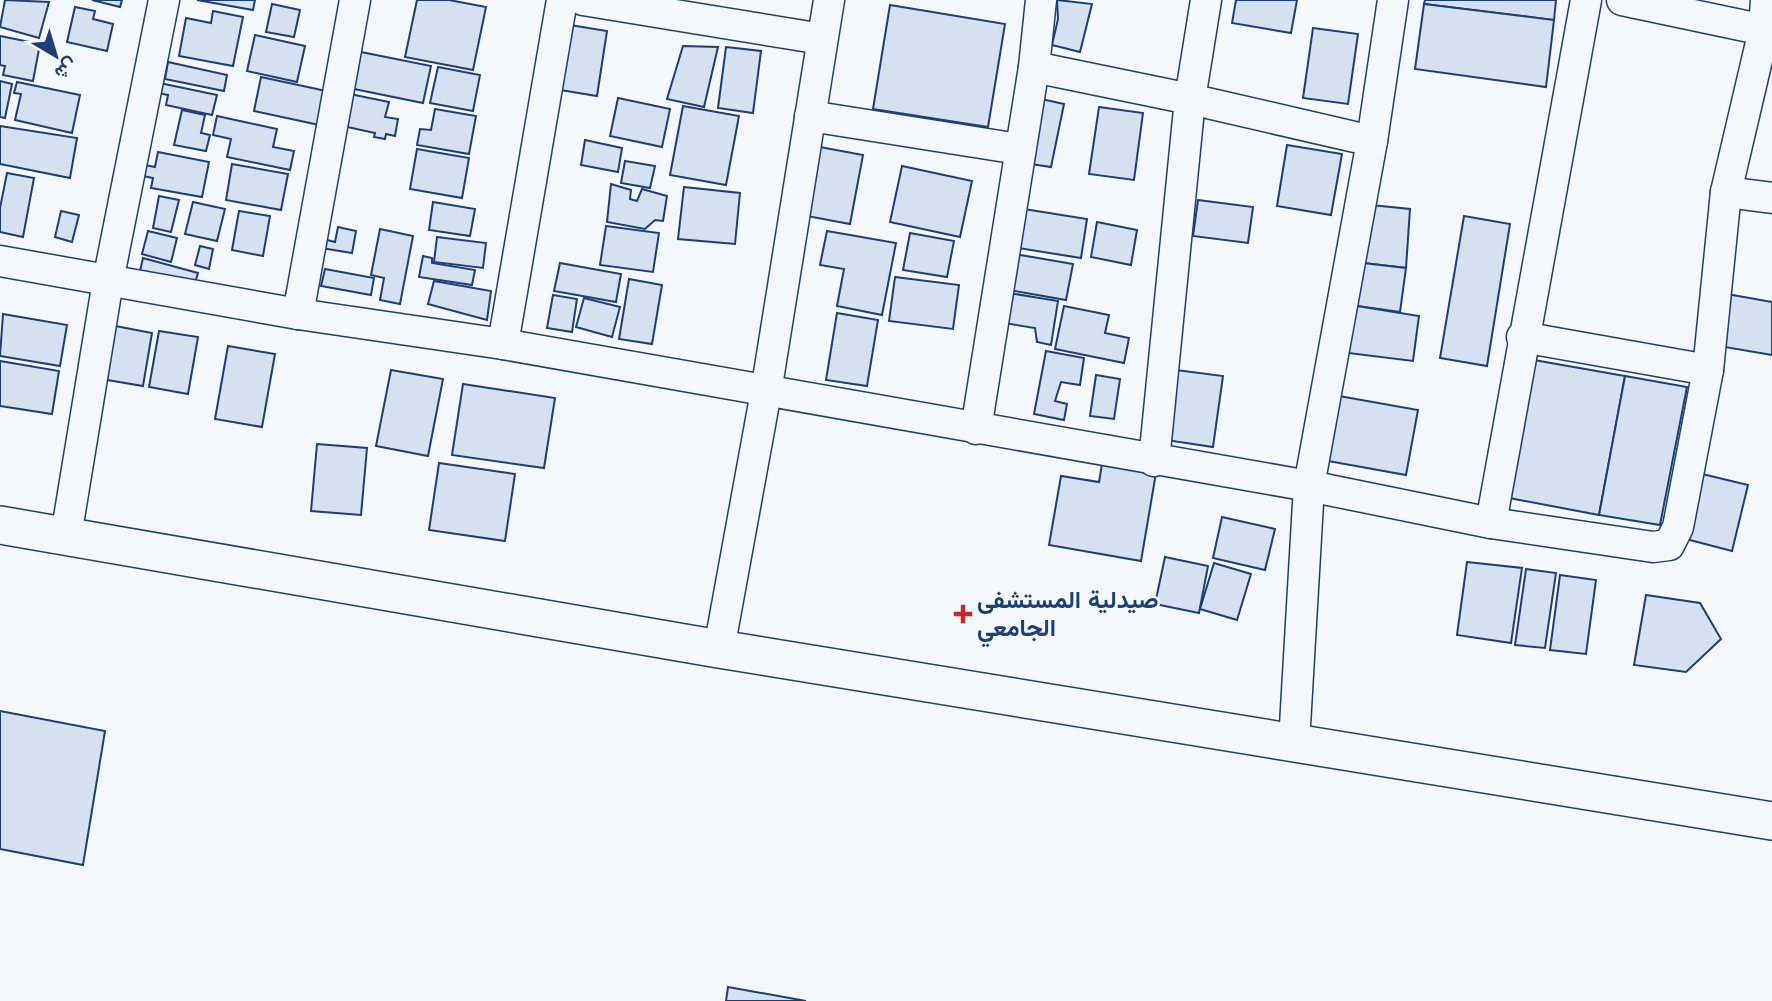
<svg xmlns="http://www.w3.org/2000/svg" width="1772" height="1001" viewBox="0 0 1772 1001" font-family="'Work Sans',Vazirmatn,sans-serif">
	<rect width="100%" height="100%" fill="#f4f7fb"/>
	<g fill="#d5e0f0" stroke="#1d3f73" stroke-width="2">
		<path d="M5,0L49,2L39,38L0,27Z"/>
		<path d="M92,0H122L120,7Z"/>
		<path d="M197,0H255L253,10Z"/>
		<path d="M417,0H449L486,7L473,70L405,57Z"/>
		<path d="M1057,0L1092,4L1080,52L1052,45L1058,19Z"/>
		<path d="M1236,0H1297L1291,33L1232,23Z"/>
		<path d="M1425,0H1556L1554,20L1424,4Z"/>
		<path d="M272,4L300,10L294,37L266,32Z"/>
		<path d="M1424,4L1554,20L1546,87L1415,69Z"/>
		<path d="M890,5L1005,24L988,127L873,109Z"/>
		<path d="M75,7L95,11L93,19L113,24L107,51L67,42Z"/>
		<path d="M213,11L243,17L233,66L179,56L186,18L211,23Z"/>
		<path d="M570,25L607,31L597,96L560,90Z"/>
		<path d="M1313,28L1358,34L1348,104L1303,98Z"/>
		<path d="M255,35L305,46L297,82L247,71Z"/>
		<path d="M0,36L40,44L33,81L3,75L5,66L0,65Z"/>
		<path d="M683,46L718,47L704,107L667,99Z"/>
		<path d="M726,47L761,51L753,113L718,108Z"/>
		<path d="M356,51L431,66L423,103L349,88Z"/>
		<path d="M168,62L227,75L224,91L165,79Z"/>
		<path d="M438,67L480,75L473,111L430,103Z"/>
		<path d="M261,77L331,92L324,126L254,111Z"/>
		<path d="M0,81L12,84L5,118L0,117Z"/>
		<path d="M17,82L80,95L72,133L15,120L21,94L14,93Z"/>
		<path d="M155,82L217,95L212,115L166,105L168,95L153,92Z"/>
		<path d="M345,93L389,102L385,117L398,119L395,136L386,134L385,139L374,137L375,133L338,125Z"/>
		<path d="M618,98L670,109L662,147L610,136Z"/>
		<path d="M1037,98L1064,104L1051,167L1024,163Z"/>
		<path d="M683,106L739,116L726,185L670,175Z"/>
		<path d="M1099,107L1143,113L1134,180L1089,174Z"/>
		<path d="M435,109L476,116L469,154L417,145L420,129L431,130Z"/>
		<path d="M182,110L205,115L201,133L210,135L206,151L174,145Z"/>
		<path d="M217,116L277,129L273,147L294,151L290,170L227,157L231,139L213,135Z"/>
		<path d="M0,126L77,138L70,178L0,164Z"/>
		<path d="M585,140L622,148L618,172L581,165Z"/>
		<path d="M1287,145L1342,154L1331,215L1277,206Z"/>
		<path d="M820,147L863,155L850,224L807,216Z"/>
		<path d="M417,149L469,158L462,198L410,189Z"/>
		<path d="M158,152L209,162L202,197L151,188L153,178L143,176L145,165L155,167Z"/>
		<path d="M625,161L655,166L650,188L621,183Z"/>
		<path d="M232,164L288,174L281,210L226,200Z"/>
		<path d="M902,166L972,181L960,237L890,222Z"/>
		<path d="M7,173L34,178L23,237L0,232V208Z"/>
		<path d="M611,184L631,190L630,199L637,201L642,189L667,196L663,221L655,220L645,229L607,222Z"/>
		<path d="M684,187L740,193L735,244L678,239Z"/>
		<path d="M159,196L179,200L171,232L153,228Z"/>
		<path d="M1198,200L1253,207L1248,243L1193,236Z"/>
		<path d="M193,202L225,209L217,241L185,234Z"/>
		<path d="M433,202L475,209L470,236L429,230Z"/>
		<path d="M1371,205L1410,209L1406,268L1363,263Z"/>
		<path d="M1024,209L1087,219L1081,258L1018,248Z"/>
		<path d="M61,211L79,215L72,242L55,237Z"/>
		<path d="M239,211L270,216L263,256L232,250Z"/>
		<path d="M1464,216L1510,224L1487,366L1440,358Z"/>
		<path d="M1097,222L1137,230L1131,265L1091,257Z"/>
		<path d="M606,226L659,233L653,272L600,265Z"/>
		<path d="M338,227L356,231L352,253L321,248L323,239L335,242Z"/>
		<path d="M380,229L413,236L400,304L380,300L384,278L371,275Z"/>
		<path d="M148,231L177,238L171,262L142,254Z"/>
		<path d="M827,231L896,243L882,315L837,306L844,269L820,265Z"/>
		<path d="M910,233L954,241L947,277L903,270Z"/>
		<path d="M437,237L486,243L483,268L434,262Z"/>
		<path d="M200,246L213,249L209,269L195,265Z"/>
		<path d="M1015,254L1073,264L1066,300L1009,290Z"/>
		<path d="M423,256L432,258V263L475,270L472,285L419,277Z"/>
		<path d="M143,258L198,273L193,290L139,275Z"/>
		<path d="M560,263L621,274L616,302L554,291Z"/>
		<path d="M1363,263L1406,268L1400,312L1357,306Z"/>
		<path d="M325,269L374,278L371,295L321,286Z"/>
		<path d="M895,277L959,285L953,329L889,321Z"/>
		<path d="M629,279L662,285L652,344L619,339Z"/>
		<path d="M434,281L491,291L487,320L428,304Z"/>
		<path d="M1003,292L1058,301L1051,345L1037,342L1035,328L998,322Z"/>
		<path d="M1727,294L1772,302V355L1719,346Z"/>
		<path d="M553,295L577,299L572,332L547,328Z"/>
		<path d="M584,298L620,307L612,337L576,327Z"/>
		<path d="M1064,306L1109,315L1105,333L1129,338L1124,363L1055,349Z"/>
		<path d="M1357,306L1419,316L1413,361L1348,353Z"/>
		<path d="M837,313L878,320L867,386L826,380Z"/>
		<path d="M3,314L67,325L60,366L0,356Z"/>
		<path d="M105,324L152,333L143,386L95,378Z"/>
		<path d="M159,331L198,337L188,394L149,387Z"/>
		<path d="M228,346L275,354L262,427L215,419Z"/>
		<path d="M1046,351L1084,358L1080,385L1061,382L1055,401L1067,404L1064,420L1034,414Z"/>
		<path d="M1534,360L1625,376L1599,515L1509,498Z"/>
		<path d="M0,361L59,371L52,414L0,406Z"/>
		<path d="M391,370L443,379L428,456L376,446Z"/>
		<path d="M1176,370L1223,376L1213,447L1166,440Z"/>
		<path d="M1096,375L1120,379L1114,419L1090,416Z"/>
		<path d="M1625,376L1687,387L1660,525L1599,515Z"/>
		<path d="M463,384L555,398L544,468L452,455Z"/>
		<path d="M1339,396L1418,410L1406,475L1328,461Z"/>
		<path d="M317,444L367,448L361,515L311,511Z"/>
		<path d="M439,463L515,474L505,541L429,530Z"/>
		<path d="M1102,464L1156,473L1141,561L1049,545L1061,476L1099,482Z"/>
		<path d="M1698,473L1748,485L1732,551L1682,538Z"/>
		<path d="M1222,517L1275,529L1265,570L1213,558Z"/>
		<path d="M1165,557L1208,566L1199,613L1155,604Z"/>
		<path d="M1467,562L1522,568L1511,643L1457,635Z"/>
		<path d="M1214,563L1251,574L1237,620L1200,609Z"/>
		<path d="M1526,569L1556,573L1545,648L1515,645Z"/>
		<path d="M1560,575L1596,580L1586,654L1550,650Z"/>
		<path d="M1646,595L1700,603L1721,639L1686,672L1634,665Z"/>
		<path d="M0,711L105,731L83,865L0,849Z"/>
		<path d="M728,987L806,1001H726Z"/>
	</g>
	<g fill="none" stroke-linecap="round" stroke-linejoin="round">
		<defs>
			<g id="minor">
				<path d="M583,0L822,39"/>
				<path d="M1622,0L1764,30"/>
				<path d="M1034,67L1190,99L1372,141"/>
				<path d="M810,116L1019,149"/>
				<path d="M1726,192L1772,198"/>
				<path d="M0,261L298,314L503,344L1309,486L1491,523L1653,547L1669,545L1678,527L1708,370L1726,192L1764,30L1766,0"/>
				<path d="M298,314L355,0"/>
				<path d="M1522,337L1708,370"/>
				<path d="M503,344L562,0"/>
				<path d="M976,429L1034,67L1041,0"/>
				<path d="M1154,461L1190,99L1206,0"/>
				<path d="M1491,523L1586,0"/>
				<path d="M66,536L108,281L164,0"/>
				<path d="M719,649L766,392L829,0"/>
				<path d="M1294,743L1309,486L1372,141L1393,0"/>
			</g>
			<path id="tertiary" d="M0,525L719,649L1772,821"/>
		</defs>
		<use href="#minor" stroke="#1d3f73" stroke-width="33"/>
		<use href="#tertiary" stroke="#1d3f73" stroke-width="40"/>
		<use href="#minor" stroke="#f4f7fb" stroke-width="30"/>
		<use href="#tertiary" stroke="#f4f7fb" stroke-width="37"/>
	</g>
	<path fill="#c62828" stroke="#f4f7fb" stroke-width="2.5" d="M959.5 603.5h7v7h7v7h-7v7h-7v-7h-7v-7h7z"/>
	<g text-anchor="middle" stroke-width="5" stroke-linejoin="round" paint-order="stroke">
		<g font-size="24" font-weight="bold" fill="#1d3f73" stroke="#f4f7fb" text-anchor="start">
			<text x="977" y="608">صيدلية المستشفى<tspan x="977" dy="28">الجامعي</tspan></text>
		</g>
	</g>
	<g transform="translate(56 56) rotate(142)" stroke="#f4f7fb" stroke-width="5" paint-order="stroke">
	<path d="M0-5L12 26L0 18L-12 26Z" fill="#1d3f73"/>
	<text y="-10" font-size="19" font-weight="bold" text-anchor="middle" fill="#1d3f73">ش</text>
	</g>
</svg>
